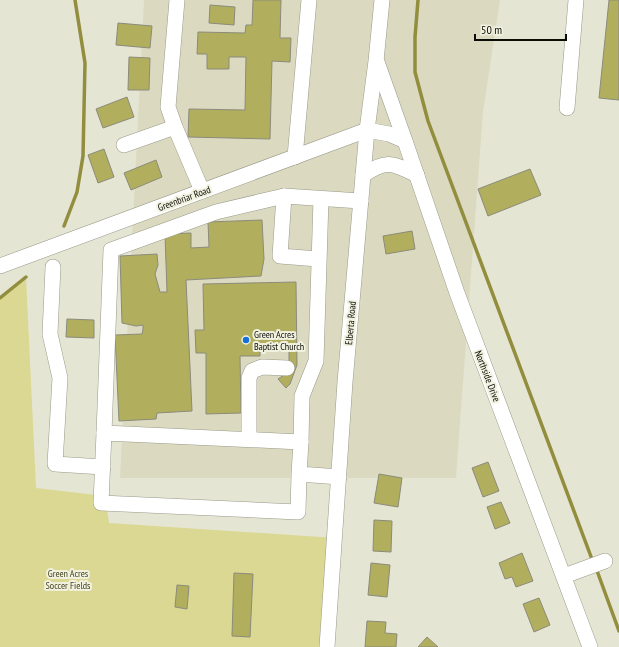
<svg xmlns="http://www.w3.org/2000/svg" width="619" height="647" viewBox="0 0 619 647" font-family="'PT Sans Narrow',sans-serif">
	<rect width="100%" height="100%" fill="#e5e5d4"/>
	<path fill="#dbdac1" d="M144,0H500L483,112L456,478H120Z"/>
	<path fill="#dad892" d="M26,277L36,488L105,496L109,523L335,538L327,647H0V298Z"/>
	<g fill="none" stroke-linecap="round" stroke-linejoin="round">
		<g stroke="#928e3e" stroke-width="3.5">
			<path d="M418,0L415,37V72L428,121L593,562"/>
			<path d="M64,226L77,192L83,156L85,63L75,0"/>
			<path d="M0,298L26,277"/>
			<path d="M596,568L619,631"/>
		</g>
	</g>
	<g fill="#b1ae5e" stroke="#8b8b7b">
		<path d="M253,0H281L280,38H291L290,62L272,61L270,139L188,137L189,109L245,110L246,57H229V69H207V54H197L198,32L245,33L246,25H252Z"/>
		<path d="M609,0H619V100L599,98Z"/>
		<path d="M210,5L235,7L234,25L209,23Z"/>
		<path d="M118,23L152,26L150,48L116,45Z"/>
		<path d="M129,57L150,58L149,90H128Z"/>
		<path d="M127,97L134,117L103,128L96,109Z"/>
		<path d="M104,149L114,177L98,183L88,155Z"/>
		<path d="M156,160L162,177L131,190L124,173Z"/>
		<path d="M530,169L541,195L488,216L478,189Z"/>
		<path d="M262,220L264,259L261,276L186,280L192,411L157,413L156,419L119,421L115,335L142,334L143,329V325L136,326L122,323L120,256L157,254L158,265L155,274L160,292H167L165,234L191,233V248L209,247L208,222Z"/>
		<path d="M412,231L415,249L386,254L383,236Z"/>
		<path d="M296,282L297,365L290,384L286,388L278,379L284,375L289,361V350H260V356H240L241,413L206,414V353H196L195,330H204L203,284Z"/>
		<path d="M67,319L94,320V338L66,337Z"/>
		<path d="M488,462L499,491L483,497L472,468Z"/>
		<path d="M379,474L402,478L398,507L374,503Z"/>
		<path d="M501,502L510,523L495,529L487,507Z"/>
		<path d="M374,520L392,521L391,552L373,551Z"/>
		<path d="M522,553L533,581L516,587L512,577L505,579L499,563Z"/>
		<path d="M371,563L390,565L387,597L368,595Z"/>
		<path d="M234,573L253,574L250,637L232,636Z"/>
		<path d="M177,585L189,586L187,609L175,607Z"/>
		<path d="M539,598L550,625L534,632L523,604Z"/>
		<path d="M367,621L386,622L385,633L397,634L396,647H365Z"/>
		<path d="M427,637L438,647H418Z"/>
	</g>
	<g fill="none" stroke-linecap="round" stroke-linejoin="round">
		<defs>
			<g id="minor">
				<path d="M177,0L168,107L175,127L202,191"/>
				<path d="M377,62L405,141"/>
				<path d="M567,108L576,0"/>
				<path d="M124,145L175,127"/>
				<path d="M295,157L309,0"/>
				<path d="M363,175C387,159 393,163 417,175"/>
				<path d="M284,196L280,256L318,259"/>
				<path d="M0,266L367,130L389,134L405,141L457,293L590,647"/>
				<path d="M53,267L50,334L60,378L55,464L103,467"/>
				<path d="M104,433L111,250L216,212L284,196L361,201"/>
				<path d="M249,439V378L252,371L262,367L287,368"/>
				<path d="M301,442L302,396L316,361L321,199"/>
				<path d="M299,474L301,442L104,433L101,503L298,512L299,474L339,477"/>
				<path d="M564,576L605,561"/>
				<path d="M327,647L345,382L367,130L376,61L382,0"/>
			</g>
		</defs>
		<use href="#minor" stroke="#999989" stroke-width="16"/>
		<use href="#minor" stroke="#fff" stroke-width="15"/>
	</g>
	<circle fill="#1670d9" stroke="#f2f2e1" stroke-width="1.5" cx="246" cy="340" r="4"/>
	<g text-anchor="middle" stroke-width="4" stroke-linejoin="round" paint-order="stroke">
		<g font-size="10" fill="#0c0c06" stroke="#f2f2e1">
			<text transform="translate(184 198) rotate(-20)" y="4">Greenbriar Road</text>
			<text transform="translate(350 323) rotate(-85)" y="4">Elberta Road</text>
			<text transform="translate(488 376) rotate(69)" y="4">Northside Drive</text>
		</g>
		<g font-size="10" fill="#0c0c06" stroke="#f2f2e1" text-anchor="start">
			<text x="254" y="338">Green Acres<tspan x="254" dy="12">Baptist Church</tspan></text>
		</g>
		<g font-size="10" fill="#3f3d1a" stroke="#f2f2e1">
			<text x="68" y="577">Green Acres<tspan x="68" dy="12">Soccer Fields</tspan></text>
		</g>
	</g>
	<path d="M475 34v6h91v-6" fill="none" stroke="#0c0c06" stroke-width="2"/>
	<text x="481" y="34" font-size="12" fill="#0c0c06" stroke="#f2f2e1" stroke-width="3" paint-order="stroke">50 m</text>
</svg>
